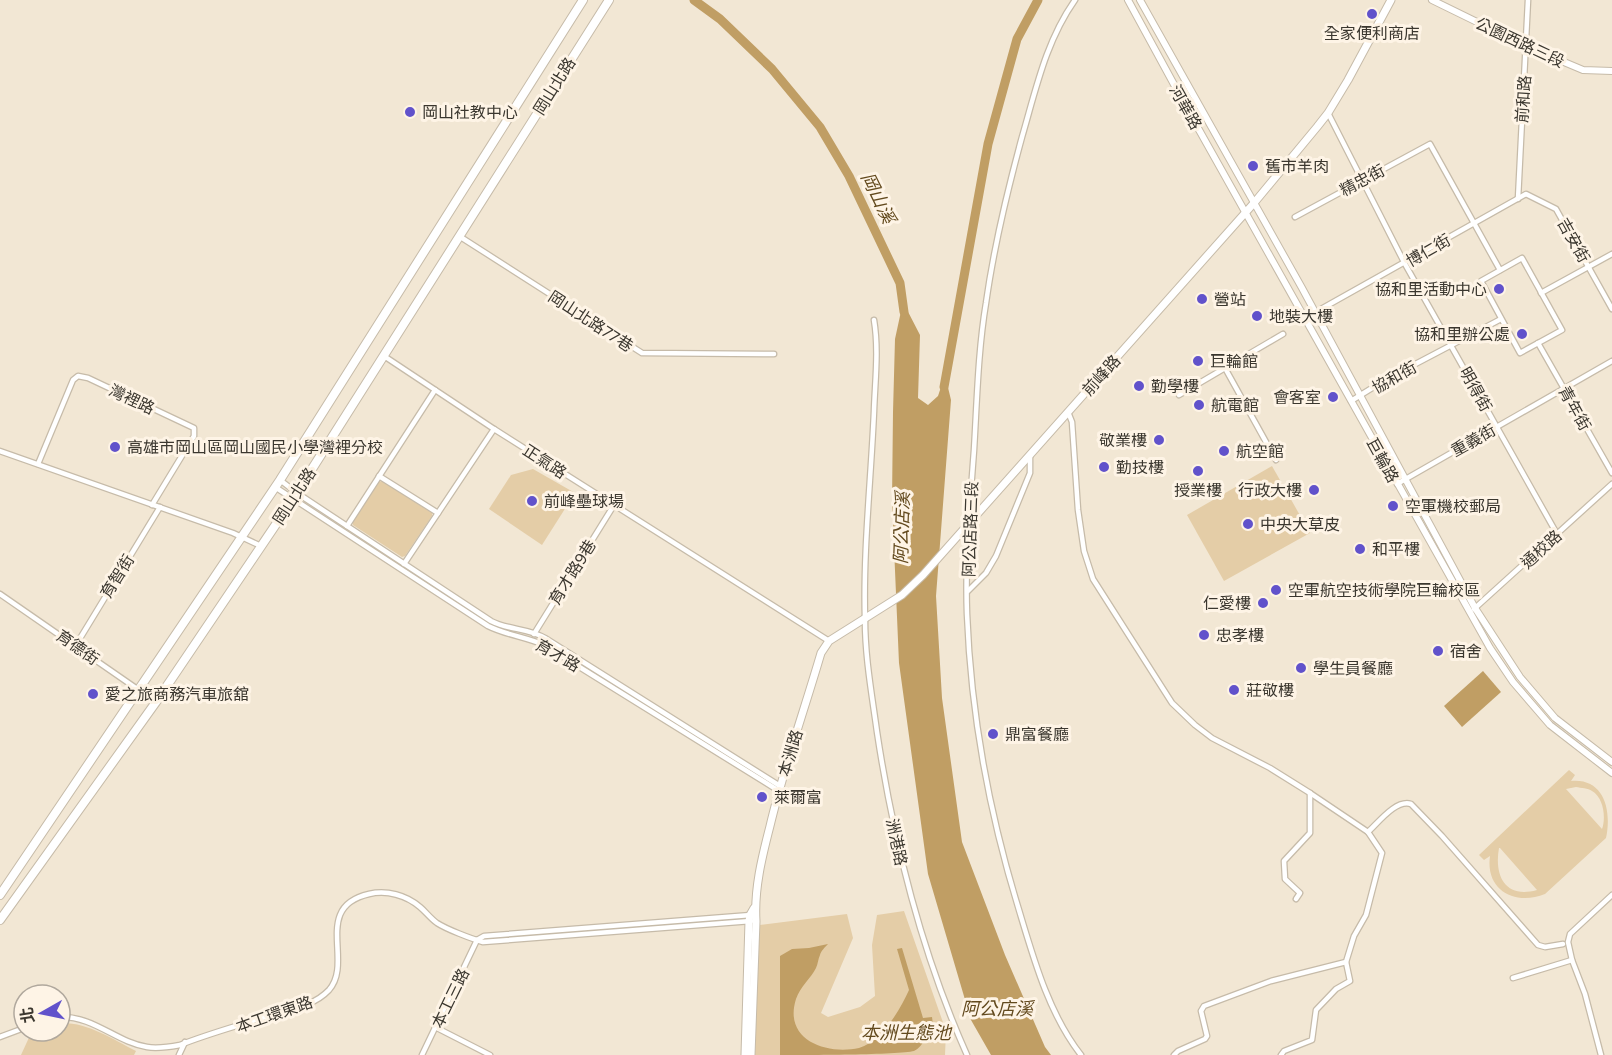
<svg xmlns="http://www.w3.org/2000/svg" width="1612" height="1055" viewBox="0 0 1612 1055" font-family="Figtree,'Noto Sans TC',sans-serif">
	<rect width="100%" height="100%" fill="#f2e7d4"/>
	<g fill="#e4cda7" fill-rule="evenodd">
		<path d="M1272,466L1310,533L1224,581L1187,515Z"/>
		<path d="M533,469L575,493L542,545L489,509L511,475Z"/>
		<path d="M382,481L432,513V516L405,556L402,557L353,525V522L378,482Z"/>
		<path d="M1569,770L1575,775L1571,781C1604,778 1612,810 1606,838L1545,894C1516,906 1485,891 1490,856L1484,860L1479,855ZM1576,787C1581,788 1588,788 1592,791C1604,798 1606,818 1602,829L1566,789ZM1499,848H1500L1537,890C1505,899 1494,876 1499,848Z"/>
		<path d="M904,911L946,1031L945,1055H755L759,925L847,914L853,938L821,1013L828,1017L860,1007L875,996L872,945L877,915Z"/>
		<path d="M60,1023C88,1022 112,1039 136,1051L134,1055H21L32,1031H60Z"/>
	</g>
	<g fill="#c09e64">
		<path d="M903,302L920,335L918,398L928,405L938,396L945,375L951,400L936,596L942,698L962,842L1005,955L1045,1047L1051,1055H991L971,1020L928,874L899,663L892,501L893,412L895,339Z"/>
		<path d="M1483,671L1501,692L1462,727L1444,706Z"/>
		<path d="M828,944C825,947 821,951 820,955C818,959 818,964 816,968C811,978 800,987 796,999C783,1040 826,1055 859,1048C882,1041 900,1010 909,990L897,949L902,948L923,1018L932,1017L933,1025L927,1028C925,1037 924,1046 914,1051C899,1055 804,1055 780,1055V956L792,949L809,948Z"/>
	</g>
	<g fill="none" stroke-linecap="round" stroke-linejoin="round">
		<g stroke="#c09e64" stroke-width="9">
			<path d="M694,0L720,19L772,69L820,127L849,176L900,283L904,312"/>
			<path d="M944,387L988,144L1017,39L1038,0"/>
		</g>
		<defs>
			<g id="minor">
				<path d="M1075,0C1046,41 1036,89 1022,137C1007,192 994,246 986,303C978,351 977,401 974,450C970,504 965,560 967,614C971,716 989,813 1019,910C1034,960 1049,1014 1081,1055"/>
				<path d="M1328,113L1405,264L1557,534"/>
				<path d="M1518,199L1528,0"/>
				<path d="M1295,217L1430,144L1500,270"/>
				<path d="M459,236L642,353L774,354"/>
				<path d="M1522,258L1562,330L1520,353L1481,281Z"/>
				<path d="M1541,293L1612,254"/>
				<path d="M1305,318L1526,194L1556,209L1612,309"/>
				<path d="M874,320C879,350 875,381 874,411C871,480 863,550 865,619C865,658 872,695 877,732C894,844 921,952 967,1055"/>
				<path d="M1538,343L1612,473"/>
				<path d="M384,356L494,429"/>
				<path d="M1225,368L1276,460"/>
				<path d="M1179,395L1283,334"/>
				<path d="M1351,401L1385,380L1501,319"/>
				<path d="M1068,412L1072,422L1078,510L1084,551L1093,579L1172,703L1195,725L1212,738L1270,768L1310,793L1368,832L1382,853L1366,915L1354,936L1346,962L1350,981L1336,989L1316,1010L1312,1040L1284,1051L1281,1055"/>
				<path d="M0,451L233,533L261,546"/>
				<path d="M38,464L73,380L78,376L88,378L194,428V436L152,505"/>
				<path d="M379,476L438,513"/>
				<path d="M280,480L297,493L491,621C508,630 528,628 545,638L780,786"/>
				<path d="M1397,484L1612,361"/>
				<path d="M275,487L488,626C506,635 526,637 544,645L779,791"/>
				<path d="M347,526L435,390"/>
				<path d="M404,564L494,429L829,641"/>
				<path d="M968,591L986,573L996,556L1030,473V455"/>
				<path d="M0,594L156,702"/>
				<path d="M1474,609L1612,484"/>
				<path d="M534,634L614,505"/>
				<path d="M76,645L160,507"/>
				<path d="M1368,832C1378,823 1396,799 1411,804L1442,836L1538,945L1545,947L1563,944"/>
				<path d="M1296,899L1300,893L1285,879L1284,861L1310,833V793"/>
				<path d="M477,940L484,936L751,915"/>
				<path d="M1513,978L1572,960"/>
				<path d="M60,1017C94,1016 116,1042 147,1047C158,1049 169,1047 180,1045C210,1033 241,1025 271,1015C291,1009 314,1006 329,990C354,962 312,907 369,894C387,890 406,895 420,907C426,912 430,918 437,923C446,929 472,939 483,942L751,921"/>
				<path d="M435,1027L490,1055"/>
				<path d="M0,1037L24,1028"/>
				<path d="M179,1055L185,1042"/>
				<path d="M422,1055L477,940"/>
				<path d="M1174,1055L1178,1051L1205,1039L1207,1036L1201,1011L1204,1006L1271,981L1346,962"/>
				<path d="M1601,1055L1585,994L1572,960L1568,942L1570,934L1612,895"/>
			</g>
			<g id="tertiary">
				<path d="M1128,0L1189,112L1490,648L1513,682L1550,725L1612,773"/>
				<path d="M1140,0L1302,288L1475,608L1520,677L1555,718L1612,762"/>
				<path d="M1432,0L1526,46L1583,70L1612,71"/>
			</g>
			<g id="secondary">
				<path d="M745,1055L749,921L750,915L754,908"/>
				<path d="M751,1055L756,921C754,889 762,857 770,826C784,767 804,711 821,653L829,641L902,595L923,575L1254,203L1317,127L1328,113L1348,80L1391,0"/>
			</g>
			<g id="primary">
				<path d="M0,895L280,480L583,0"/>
				<path d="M0,920L156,702L293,499L609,0"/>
			</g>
		</defs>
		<use href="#minor" stroke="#c6bba9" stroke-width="7"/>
		<use href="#tertiary" stroke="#c6bba9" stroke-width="8"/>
		<use href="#secondary" stroke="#c6bba9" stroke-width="9"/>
		<use href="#primary" stroke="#c6bba9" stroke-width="10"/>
		<use href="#minor" stroke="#fff" stroke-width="4.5"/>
		<use href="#tertiary" stroke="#fff" stroke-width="6"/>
		<use href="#secondary" stroke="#fff" stroke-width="7"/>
		<use href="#primary" stroke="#fff" stroke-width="8"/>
	</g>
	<g fill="#6152cb" stroke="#fef4e6" stroke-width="2">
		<circle cx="1372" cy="14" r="6"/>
		<circle cx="410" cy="112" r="6"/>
		<circle cx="1253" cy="166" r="6"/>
		<circle cx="1499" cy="289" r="6"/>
		<circle cx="1202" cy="299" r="6"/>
		<circle cx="1257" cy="316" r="6"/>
		<circle cx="1522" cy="334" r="6"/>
		<circle cx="1198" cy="361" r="6"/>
		<circle cx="1139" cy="386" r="6"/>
		<circle cx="1333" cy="397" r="6"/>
		<circle cx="1199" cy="405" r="6"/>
		<circle cx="1159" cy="440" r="6"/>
		<circle cx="115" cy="447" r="6"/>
		<circle cx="1224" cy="451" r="6"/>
		<circle cx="1104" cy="467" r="6"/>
		<circle cx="1198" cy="471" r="6"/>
		<circle cx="1314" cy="490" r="6"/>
		<circle cx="532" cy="501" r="6"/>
		<circle cx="1393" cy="506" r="6"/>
		<circle cx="1248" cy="524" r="6"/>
		<circle cx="1360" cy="549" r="6"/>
		<circle cx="1276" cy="590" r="6"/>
		<circle cx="1263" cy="603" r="6"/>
		<circle cx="1204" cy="635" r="6"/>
		<circle cx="1438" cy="651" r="6"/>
		<circle cx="1301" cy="668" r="6"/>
		<circle cx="1234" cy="690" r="6"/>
		<circle cx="93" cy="694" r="6"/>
		<circle cx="993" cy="734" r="6"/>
		<circle cx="762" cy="797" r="6"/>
	</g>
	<g text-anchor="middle" stroke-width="6" stroke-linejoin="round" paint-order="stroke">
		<g font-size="16" fill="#3b372f" stroke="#fef4e6" text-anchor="start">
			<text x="1372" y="39" text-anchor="middle">全家便利商店</text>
			<text x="422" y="118">岡山社教中心</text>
			<text x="1265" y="172">舊市羊肉</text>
			<text x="1487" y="295" text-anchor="end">協和里活動中心</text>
			<text x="1214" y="305">營站</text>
			<text x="1269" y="322">地裝大樓</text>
			<text x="1510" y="340" text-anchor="end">協和里辦公處</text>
			<text x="1210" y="367">巨輪館</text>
			<text x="1151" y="392">勤學樓</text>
			<text x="1321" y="403" text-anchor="end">會客室</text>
			<text x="1211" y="411">航電館</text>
			<text x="1147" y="446" text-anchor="end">敬業樓</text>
			<text x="127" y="453">高雄市岡山區岡山國民小學灣裡分校</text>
			<text x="1236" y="457">航空館</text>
			<text x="1116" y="473">勤技樓</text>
			<text x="1198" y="496" text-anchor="middle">授業樓</text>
			<text x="1302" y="496" text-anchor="end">行政大樓</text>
			<text x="544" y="507">前峰壘球場</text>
			<text x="1405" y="512">空軍機校郵局</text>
			<text x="1260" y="530">中央大草皮</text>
			<text x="1372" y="555">和平樓</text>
			<text x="1288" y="596">空軍航空技術學院巨輪校區</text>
			<text x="1251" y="609" text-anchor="end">仁愛樓</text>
			<text x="1216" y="641">忠孝樓</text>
			<text x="1450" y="657">宿舍</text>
			<text x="1313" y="674">學生員餐廳</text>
			<text x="1246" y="696">莊敬樓</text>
			<text x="105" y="700">愛之旅商務汽車旅舘</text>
			<text x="1005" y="740">鼎富餐廳</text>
			<text x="774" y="803">萊爾富</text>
		</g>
		<g font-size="16" fill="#3b372f" stroke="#fef4e6">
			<text transform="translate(1520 42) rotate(25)" y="6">公園西路三段</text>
			<text transform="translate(554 86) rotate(-58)" y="6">岡山北路</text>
			<text transform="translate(1523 99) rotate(-86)" y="6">前和路</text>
			<text transform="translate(1186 107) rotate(61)" y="6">河華路</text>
			<text transform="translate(1362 180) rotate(-28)" y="6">精忠街</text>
			<text transform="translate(1574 240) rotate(61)" y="6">吉安街</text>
			<text transform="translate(1428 250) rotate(-30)" y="6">博仁街</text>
			<text transform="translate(591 321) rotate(33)" y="6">岡山北路77巷</text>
			<text transform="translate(1101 375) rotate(-48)" y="6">前峰路</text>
			<text transform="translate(1394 377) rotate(-29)" y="6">協和街</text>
			<text transform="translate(1476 389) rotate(61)" y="6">明得街</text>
			<text transform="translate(132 399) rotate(25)" y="6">灣裡路</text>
			<text transform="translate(1575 408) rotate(61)" y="6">青年街</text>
			<text transform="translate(1473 440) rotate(-29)" y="6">重義街</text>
			<text transform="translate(1383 460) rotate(61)" y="6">巨輪路</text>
			<text transform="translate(545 461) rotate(33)" y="6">正氣路</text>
			<text transform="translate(294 496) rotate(-57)" y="6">岡山北路</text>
			<text transform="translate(970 529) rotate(-88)" y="6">阿公店路三段</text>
			<text transform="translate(1541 549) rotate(-42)" y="6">通校路</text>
			<text transform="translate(572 572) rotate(-58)" y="6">育才路9巷</text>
			<text transform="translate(117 576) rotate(-58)" y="6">育智街</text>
			<text transform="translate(78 647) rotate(35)" y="6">育德街</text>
			<text transform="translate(558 655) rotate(30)" y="6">育才路</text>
			<text transform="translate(790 753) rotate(-73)" y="6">本洲路</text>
			<text transform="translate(897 842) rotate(78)" y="6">洲港路</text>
			<text transform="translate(450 998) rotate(-64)" y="6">本工三路</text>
			<text transform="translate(274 1014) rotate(-19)" y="6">本工環東路</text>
		</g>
		<g font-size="18" font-style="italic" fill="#634a1e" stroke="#fef4e6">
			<text transform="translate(878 198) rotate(64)" y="6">岡山溪</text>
			<text transform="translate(902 528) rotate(-88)" y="6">阿公店溪</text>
			<text x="997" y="1015">阿公店溪</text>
			<text x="906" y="1039">本洲生態池</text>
		</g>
	</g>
	<g transform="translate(42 1013) rotate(261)"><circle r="28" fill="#fef4e6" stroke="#b0a89d" stroke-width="1.5"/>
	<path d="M0-4.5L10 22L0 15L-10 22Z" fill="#6152cb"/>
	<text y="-9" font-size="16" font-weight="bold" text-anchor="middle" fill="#3b372f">北</text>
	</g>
</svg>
